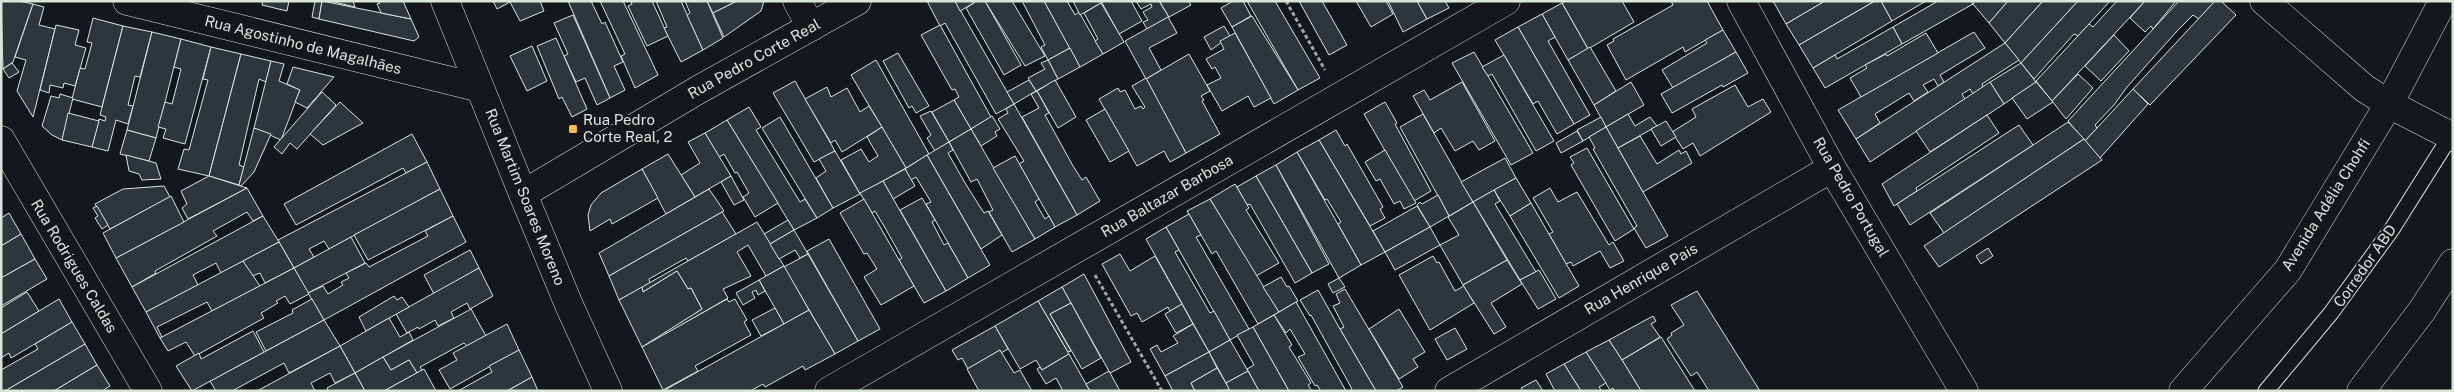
<svg xmlns="http://www.w3.org/2000/svg" width="2454" height="392" viewBox="0 0 2454 392" font-family="'Public Sans',sans-serif">
	<rect width="100%" height="100%" fill="#14181c"/>
	<g fill="#2c363c" stroke="#d8e6dc">
		<path d="M1,1H19L33,4L13,62L3,69Z"/>
		<path d="M263,1H289L287,11L262,5Z"/>
		<path d="M315,1H322L319,19L312,17Z"/>
		<path d="M322,1L411,19L419,37L414,41L319,19Z"/>
		<path d="M330,1H353L355,7Z"/>
		<path d="M379,1H403L411,19L381,13L377,4L380,3Z"/>
		<path d="M493,1H540L544,11L520,21L510,2L497,9Z"/>
		<path d="M568,1H591L602,24L605,22L623,62L614,66L625,90L610,98Z"/>
		<path d="M600,1H623L658,75L635,88L621,56L625,54Z"/>
		<path d="M631,1H652L668,36L647,46L628,6L632,4Z"/>
		<path d="M656,1H681L703,50L681,62L664,28L667,27Z"/>
		<path d="M685,1H707L723,38L703,50L687,15L690,13Z"/>
		<path d="M707,1H737L713,13Z"/>
		<path d="M737,1H764L761,11L724,37L713,13Z"/>
		<path d="M927,1H955L1014,104L996,114L945,23L940,26Z"/>
		<path d="M955,1H977L960,11Z"/>
		<path d="M977,1H985L1021,65L1004,75L966,8Z"/>
		<path d="M985,1H1012L1045,56L1025,66Z"/>
		<path d="M1022,1H1044L1070,48L1048,60L1041,47L1045,45Z"/>
		<path d="M1044,1H1067L1075,15L1079,12L1103,54L1080,67Z"/>
		<path d="M1073,1H1101V3L1080,15Z"/>
		<path d="M1101,1H1131L1142,21L1119,34Z"/>
		<path d="M1136,1H1159L1169,17L1147,29L1143,22L1148,20L1143,12L1152,7L1151,4L1141,9Z"/>
		<path d="M1162,1H1188L1191,5L1169,17L1160,2Z"/>
		<path d="M1233,1H1243L1251,16L1232,27L1221,8Z"/>
		<path d="M1247,1H1275L1320,78L1298,90Z"/>
		<path d="M1299,1H1322L1347,45L1329,55Z"/>
		<path d="M1356,1H1386L1393,14L1371,27Z"/>
		<path d="M1388,1H1417L1427,19L1403,32Z"/>
		<path d="M1417,1H1445L1449,8L1427,19Z"/>
		<path d="M1566,1H1622L1634,22L1588,49L1562,3Z"/>
		<path d="M1671,1H1707L1723,30L1685,52L1683,47L1626,80L1607,45L1614,41L1613,39L1673,5Z"/>
		<path d="M1773,1H1825L1786,24Z"/>
		<path d="M1825,1H1875L1799,45L1786,24Z"/>
		<path d="M1875,1H1881L1892,21L1813,68L1799,45Z"/>
		<path d="M1881,1H1926L1892,21Z"/>
		<path d="M1938,1H1971L1973,4L1902,44L1893,27Z"/>
		<path d="M1975,1H2008L1989,23L1973,4Z"/>
		<path d="M2008,1H2043L2005,43L1989,23Z"/>
		<path d="M2043,1H2078L2021,63L2005,43Z"/>
		<path d="M2078,1H2110L2078,36L2074,34L2034,79L2021,63Z"/>
		<path d="M2117,1H2145L2052,101L2036,81L2089,24L2093,27Z"/>
		<path d="M2145,1H2176L2153,29L2151,26L2145,32L2130,18Z"/>
		<path d="M2179,1H2215L2199,19L2193,15L2178,30L2127,87L2114,105L2095,125L2097,128L2085,141L2068,121Z"/>
		<path d="M2215,1H2221L2236,15L2150,105L2133,89Z"/>
		<path d="M1101,3L1124,42L1103,54L1095,41L1098,39L1084,13Z"/>
		<path d="M1562,3L1588,49L1568,60L1542,14Z"/>
		<path d="M33,4L44,7L39,25L55,29L33,117L17,91L26,60L15,57Z"/>
		<path d="M1542,14L1555,37L1548,41L1590,115L1574,124L1518,27Z"/>
		<path d="M573,15L610,98L597,105L585,78L576,82L564,56L568,54L554,23Z"/>
		<path d="M1252,16L1298,90L1274,104L1232,27Z"/>
		<path d="M1168,17L1177,33L1149,48L1161,70L1146,79L1125,41Z"/>
		<path d="M93,18L123,26L102,107L72,99L80,68L85,69L92,43L87,42Z"/>
		<path d="M56,25L79,30L75,45L86,48L75,86L64,83L63,88L50,85L49,93L40,90Z"/>
		<path d="M940,25L991,117L971,129L954,100L959,97L955,89L952,90L921,35Z"/>
		<path d="M123,26L152,32L140,77L135,76L128,105L133,106L128,124L116,120L108,151L92,147L99,119L105,121L106,117L100,115Z"/>
		<path d="M1224,26L1230,36L1211,50L1204,37Z"/>
		<path d="M1518,27L1574,124L1557,134L1538,101L1533,104L1495,40Z"/>
		<path d="M1893,27L1902,44L1825,88L1813,68L1835,55L1837,59Z"/>
		<path d="M1723,30L1736,52L1673,88L1662,70L1707,43L1705,40Z"/>
		<path d="M152,32L181,39L156,138L127,130Z"/>
		<path d="M1974,32L1985,48L1940,75L1944,82L1938,86L1934,79L1923,85L1928,92L1914,101L1909,93L1875,114L1880,123L1856,139L1838,110Z"/>
		<path d="M1235,33L1271,98L1254,107L1248,96L1222,111L1207,85L1221,78L1215,67L1212,69L1206,59L1224,49L1220,41Z"/>
		<path d="M1926,33L1938,53L1861,97L1850,78L1867,68L1865,65L1886,54L1887,56Z"/>
		<path d="M2114,35L2129,51L2101,81L2085,66Z"/>
		<path d="M556,38L587,109L572,117L562,97L559,99L537,46Z"/>
		<path d="M181,39L211,47L185,144L163,138L166,129L158,127L165,102L172,104L181,69L174,67Z"/>
		<path d="M2005,43L2019,60L1982,84L1983,87L1973,94L1970,89L1962,94L1965,99L1870,162L1856,139Z"/>
		<path d="M532,46L547,81L527,91L510,56Z"/>
		<path d="M211,47L241,54L209,176L178,169L184,149L189,150L208,80L203,79Z"/>
		<path d="M1590,47L1616,91L1594,105L1568,60Z"/>
		<path d="M1070,48L1080,67L1058,79L1048,60Z"/>
		<path d="M1474,52L1533,153L1511,165L1452,63Z"/>
		<path d="M1736,52L1748,73L1723,87L1722,85L1672,113L1661,94Z"/>
		<path d="M898,53L929,106L916,113L912,106L909,108L883,61Z"/>
		<path d="M241,54L271,61L266,82L259,79L239,165L244,167L239,185L209,176Z"/>
		<path d="M1189,54L1210,91L1201,96L1204,100L1202,101L1220,134L1186,153L1146,79Z"/>
		<path d="M1504,55L1554,141L1536,151L1492,74L1488,76L1482,67Z"/>
		<path d="M876,60L929,154L906,168L851,75Z"/>
		<path d="M1048,60L1058,79L1036,91L1028,78L1045,69L1041,63Z"/>
		<path d="M271,61L284,64L279,81L300,90L281,140L254,128Z"/>
		<path d="M12,63L19,72L9,78L3,69Z"/>
		<path d="M2021,63L2036,82L2004,104L1990,82Z"/>
		<path d="M293,67L334,77L307,108L295,102L300,90L287,84Z"/>
		<path d="M2078,74L2093,88L2066,119L2052,101Z"/>
		<path d="M1146,78L1186,153L1170,162L1164,151L1137,166L1099,99L1118,88L1120,92L1125,90L1135,109L1141,106L1143,109L1145,107L1132,86Z"/>
		<path d="M1029,80L1036,91L1014,104L1007,92Z"/>
		<path d="M1055,80L1076,117L1058,128L1037,91Z"/>
		<path d="M795,81L835,151L814,162L773,93Z"/>
		<path d="M1462,82L1495,141L1479,150L1473,141L1455,151L1441,128L1434,133L1413,96L1424,90L1430,100Z"/>
		<path d="M1631,82L1644,105L1606,127L1594,105Z"/>
		<path d="M1990,82L2004,104L1930,152L1916,131Z"/>
		<path d="M2036,82L2053,102L2027,119L2012,98Z"/>
		<path d="M1735,85L1748,107L1763,99L1771,112L1700,156L1693,143L1683,149L1672,132L1696,117L1692,109Z"/>
		<path d="M827,87L831,97L847,88L860,112L869,106L882,127L842,152L835,140L831,143L805,99Z"/>
		<path d="M2133,89L2148,104L2100,158L2085,141Z"/>
		<path d="M1037,91L1049,113L1045,115L1073,166L1082,180L1086,177L1100,201L1077,215L1022,117L1039,108L1031,94Z"/>
		<path d="M322,92L336,105L297,149L290,143L282,154L274,147Z"/>
		<path d="M60,94L73,98L62,140L52,135L42,126L51,96L59,98Z"/>
		<path d="M954,100L971,129L949,142L932,112Z"/>
		<path d="M340,102L363,123L323,145L310,134Z"/>
		<path d="M1385,102L1397,123L1395,124L1431,191L1414,201L1364,114Z"/>
		<path d="M1014,104L1077,215L1055,227L1019,164L1024,161L998,119L1008,113L1006,109Z"/>
		<path d="M749,107L761,127L756,130L800,202L805,199L817,218L794,230L727,120Z"/>
		<path d="M1105,109L1129,151L1110,162L1086,120Z"/>
		<path d="M931,111L949,142L935,151L927,138L931,135L920,116Z"/>
		<path d="M68,113L99,121L92,147L62,140Z"/>
		<path d="M1423,114L1473,202L1449,216L1400,127Z"/>
		<path d="M1628,114L1635,126L1650,117L1657,126L1618,148L1606,127Z"/>
		<path d="M1987,115L1999,133L1916,188L1917,191L1894,206L1882,184Z"/>
		<path d="M992,116L1000,129L995,132L997,136L981,146L971,129Z"/>
		<path d="M780,117L833,208L817,218L762,128Z"/>
		<path d="M1601,117L1606,127L1583,141L1577,130Z"/>
		<path d="M727,120L778,203L755,217L743,197L749,193L737,172L735,173L724,154L719,157L705,133Z"/>
		<path d="M1666,121L1676,137L1661,146L1651,129Z"/>
		<path d="M2068,122L2084,139L1944,233L1930,213Z"/>
		<path d="M2019,125L2033,145L1910,225L1897,204Z"/>
		<path d="M882,127L906,168L860,194L841,160L861,149L869,162L878,156L867,137Z"/>
		<path d="M1606,127L1668,236L1646,248L1634,228L1637,226L1593,149L1595,148L1589,137Z"/>
		<path d="M254,128L271,134L254,172L241,186L239,185Z"/>
		<path d="M971,129L1035,239L1012,252L989,212L993,210L977,179L971,182L949,142Z"/>
		<path d="M127,130L156,138L149,161L120,154Z"/>
		<path d="M1336,130L1345,146L1347,144L1383,207L1380,209L1385,218L1370,226L1319,140Z"/>
		<path d="M1577,131L1583,141L1561,153L1556,143Z"/>
		<path d="M705,133L731,176L695,197L681,175L700,163L688,142Z"/>
		<path d="M412,134L427,162L406,173L403,168L296,225L284,204Z"/>
		<path d="M1640,136L1657,164L1679,150L1681,154L1686,151L1692,163L1643,192L1618,148Z"/>
		<path d="M2084,139L2102,160L1939,267L1924,246Z"/>
		<path d="M1319,140L1385,252L1361,265L1338,224L1341,222L1327,199L1325,200L1297,152Z"/>
		<path d="M949,142L953,150L948,153L965,183L984,213L988,211L1002,235L981,249L927,155Z"/>
		<path d="M1587,148L1634,229L1615,241L1571,165L1574,163L1570,157Z"/>
		<path d="M1385,150L1416,203L1404,209L1400,201L1394,204L1380,179L1376,181L1365,162Z"/>
		<path d="M835,151L860,194L833,208L816,178L826,171L819,159Z"/>
		<path d="M1297,152L1361,265L1339,278L1276,165Z"/>
		<path d="M668,154L695,197L666,214L642,169Z"/>
		<path d="M126,155L156,163L161,179L142,180L139,174L129,171Z"/>
		<path d="M927,155L990,265L968,278L926,204L931,202L916,177L911,180L905,169Z"/>
		<path d="M1015,156L1039,199L1035,202L1045,219L1049,216L1055,227L1035,239L993,168Z"/>
		<path d="M1505,158L1516,178L1473,202L1461,182Z"/>
		<path d="M427,162L440,189L329,249L324,241L309,249L314,257L294,268L278,240Z"/>
		<path d="M1276,165L1329,264L1312,273L1256,176Z"/>
		<path d="M642,169L658,198L612,224L610,219L590,231L588,215L591,205L601,193Z"/>
		<path d="M905,169L915,186L893,199L883,181Z"/>
		<path d="M209,176L247,188L188,219L182,208L187,204L181,191Z"/>
		<path d="M731,176L744,200L734,205L721,182Z"/>
		<path d="M1256,176L1312,273L1295,283L1250,204L1247,205L1237,187Z"/>
		<path d="M1516,178L1531,203L1510,216L1494,190Z"/>
		<path d="M883,181L946,291L924,303L899,260L902,258L884,226L875,211L872,213L860,193Z"/>
		<path d="M1235,184L1249,208L1246,210L1279,263L1256,276L1210,199Z"/>
		<path d="M164,186L170,197L110,229L95,204L123,189Z"/>
		<path d="M247,188L263,216L253,221L247,212L213,231L217,236L155,271L156,273L132,287L116,258Z"/>
		<path d="M1550,188L1558,202L1577,192L1609,245L1613,242L1624,261L1610,268L1600,251L1573,266L1571,262L1566,264L1549,234L1553,232L1533,198Z"/>
		<path d="M440,189L453,216L368,260L354,235Z"/>
		<path d="M709,189L724,211L609,276L599,253Z"/>
		<path d="M1494,190L1500,201L1495,204L1536,272L1520,280L1473,202Z"/>
		<path d="M1438,195L1449,216L1430,227L1417,205L1420,202L1422,204Z"/>
		<path d="M171,196L184,222L116,258L103,233Z"/>
		<path d="M922,198L935,220L932,222L944,245L948,243L968,278L946,291L900,210Z"/>
		<path d="M864,199L914,286L881,305L864,277L877,269L867,253L864,254L840,213Z"/>
		<path d="M1210,199L1279,312L1258,324L1216,251L1212,254L1187,211Z"/>
		<path d="M1473,202L1507,260L1463,285L1440,245L1459,235L1448,217Z"/>
		<path d="M1531,203L1579,286L1559,298L1510,216Z"/>
		<path d="M97,206L108,225L102,229L95,218L98,216L93,208Z"/>
		<path d="M1417,206L1430,227L1385,252L1373,231Z"/>
		<path d="M722,212L736,234L688,261L686,258L649,279L650,283L619,300L609,276Z"/>
		<path d="M9,213L21,234L1,246V218Z"/>
		<path d="M1189,214L1201,235L1196,237L1249,329L1230,340L1166,227Z"/>
		<path d="M263,216L279,242L221,273L216,263L193,275L198,285L146,312L132,287Z"/>
		<path d="M453,216L466,242L324,320L308,293L323,286L328,294L343,285L341,282L349,278L346,273L366,263L369,267L428,236L425,231Z"/>
		<path d="M788,220L794,230L770,244L764,234Z"/>
		<path d="M757,222L784,266L766,276L748,245L737,252L751,276L723,289L728,298L666,334L665,331L702,309L691,288L688,289L677,271L643,292L642,287Z"/>
		<path d="M1166,227L1179,250L1175,252L1210,313L1214,311L1230,340L1209,352L1146,239Z"/>
		<path d="M1430,227L1440,245L1395,270L1385,252Z"/>
		<path d="M794,230L808,254L800,258L795,250L779,259L770,244Z"/>
		<path d="M21,234L35,259L1,278V246Z"/>
		<path d="M351,237L365,263L308,293L294,268Z"/>
		<path d="M829,239L880,329L858,341L807,251Z"/>
		<path d="M279,242L294,268L265,283L260,273L252,276L243,261Z"/>
		<path d="M1988,248L1993,256L1981,264L1976,256Z"/>
		<path d="M470,250L479,268L434,294L424,275Z"/>
		<path d="M808,254L858,341L835,354L784,267Z"/>
		<path d="M1120,254L1130,271L1155,256L1182,304L1170,311L1168,307L1142,322L1137,313L1131,316L1102,264Z"/>
		<path d="M1433,256L1437,263L1439,262L1455,291L1464,286L1474,303L1430,330L1399,275Z"/>
		<path d="M35,259L47,279L1,306V278Z"/>
		<path d="M1507,260L1522,284L1491,303L1506,327L1494,334L1463,285Z"/>
		<path d="M243,261L260,286L212,311L207,302L157,327L162,337L160,338L146,312Z"/>
		<path d="M784,266L809,310L784,324L759,280Z"/>
		<path d="M294,268L309,294L290,304L285,296L276,301L278,303L261,313L264,318L195,356L186,342L168,351L160,338Z"/>
		<path d="M479,268L493,296L470,309L467,303L451,312L454,318L438,326L435,320L419,329L418,327L407,333L396,314Z"/>
		<path d="M1539,270L1556,299L1538,309L1520,280Z"/>
		<path d="M677,271L688,289L691,288L702,309L642,347L619,300L642,287L643,292Z"/>
		<path d="M1084,274L1131,362L1110,373L1062,287Z"/>
		<path d="M1281,277L1287,287L1289,286L1298,301L1279,312L1263,287Z"/>
		<path d="M1339,278L1345,287L1333,293L1328,284Z"/>
		<path d="M759,280L765,291L758,295L756,290L752,292L755,298L743,305L736,293Z"/>
		<path d="M1062,287L1071,303L1050,314L1071,351L1068,352L1038,301Z"/>
		<path d="M1345,289L1403,387L1396,391H1376L1340,329L1344,327L1333,306L1340,303L1336,294Z"/>
		<path d="M1318,290L1340,329L1376,391H1349L1352,389L1311,315L1310,316L1300,300Z"/>
		<path d="M1697,291L1760,391H1709L1697,372L1691,376L1667,339L1672,335L1671,333L1684,325L1671,305Z"/>
		<path d="M27,292L39,311L1,334V308Z"/>
		<path d="M394,296L397,300L402,297L409,307L366,331L359,317Z"/>
		<path d="M59,299L72,322L11,358L9,353L1,358V334Z"/>
		<path d="M312,299L324,320L266,351L256,332L293,313L292,310Z"/>
		<path d="M727,299L729,302L735,299L747,320L744,322L751,335L695,366L698,371L663,390L642,347Z"/>
		<path d="M1038,301L1069,354L1042,370L1036,360L1020,369L995,326Z"/>
		<path d="M1296,302L1346,391H1321L1317,385L1315,386L1298,357L1305,354L1290,329L1286,333L1274,315Z"/>
		<path d="M1071,303L1101,358L1082,369L1050,314Z"/>
		<path d="M1182,304L1193,324L1176,333L1165,314Z"/>
		<path d="M775,308L784,324L761,336L752,320Z"/>
		<path d="M471,309L486,336L467,346L464,343L420,367L422,370L417,373L409,360L391,370L383,357Z"/>
		<path d="M1399,309L1425,352L1413,359L1418,367L1399,379L1369,329Z"/>
		<path d="M809,310L835,354L805,370L803,366L765,387L763,384L750,391H663Z"/>
		<path d="M1274,315L1292,345L1289,347L1311,383L1308,385L1312,391H1289L1253,327Z"/>
		<path d="M1653,316L1656,321L1651,324L1660,337L1622,360L1609,340Z"/>
		<path d="M389,318L400,337L409,332L413,340L355,373L340,346Z"/>
		<path d="M324,320L340,346L289,373L284,363L232,391H216L210,381Z"/>
		<path d="M72,322L85,344L5,391H1V370L38,349L35,344Z"/>
		<path d="M507,324L519,350L450,389L439,370L457,360L453,353Z"/>
		<path d="M1193,324L1209,352L1165,376L1150,349L1157,345L1161,352L1178,343L1173,336Z"/>
		<path d="M995,326L1008,349L1001,353L1000,350L968,369L962,358L958,360L952,350Z"/>
		<path d="M1253,327L1289,391H1259L1247,369L1254,365L1237,335Z"/>
		<path d="M1455,328L1467,349L1447,360L1435,339Z"/>
		<path d="M253,331L264,352L192,391L176,366L199,353L201,359Z"/>
		<path d="M1661,337L1695,391H1641L1622,360Z"/>
		<path d="M1230,340L1248,371L1226,383L1209,352Z"/>
		<path d="M1609,340L1622,360L1641,391H1614L1613,388L1610,390L1586,352Z"/>
		<path d="M85,344L97,365L54,391H5Z"/>
		<path d="M340,346L355,373L335,383L330,373L311,383L315,391H257Z"/>
		<path d="M519,350L532,377L507,391H458L492,372L489,366Z"/>
		<path d="M1000,350L1014,373L1020,370L1032,391H979L967,369Z"/>
		<path d="M1209,352L1217,368L1191,383L1195,391H1173L1165,376Z"/>
		<path d="M1586,352L1606,383L1599,387L1602,391H1581L1564,364Z"/>
		<path d="M1069,354L1086,384L1090,391H1063L1056,378L1046,384L1037,369L1040,367L1042,370Z"/>
		<path d="M383,357L391,370L409,360L417,373L384,391H365L355,373Z"/>
		<path d="M1564,364L1581,391H1555L1546,374Z"/>
		<path d="M97,365L110,386L102,391H54Z"/>
		<path d="M1217,368L1230,390L1195,391L1191,383Z"/>
		<path d="M424,369L436,391H384L422,370Z"/>
		<path d="M1109,371L1120,391H1090L1086,384Z"/>
		<path d="M1248,371L1259,391H1230L1226,383Z"/>
		<path d="M355,373L365,391H328L327,388Z"/>
		<path d="M532,377L538,391H507Z"/>
		<path d="M1536,380L1543,391H1523L1521,388Z"/>
	</g>
	<g fill="none" stroke-linecap="round" stroke-linejoin="round">
		<defs>
			<path id="service" d="M2266,391L2331,313L2392,229L2453,132"/>
			<g id="minor">
				<path d="M797,1L811,27"/>
				<path d="M1741,1L1832,168L1964,391"/>
				<path d="M2264,1L2364,88L2389,104L2453,137"/>
				<path d="M1,140L148,391"/>
				<path d="M523,194L569,305L608,391"/>
				<path d="M829,391L1506,1"/>
				<path d="M1449,391L1832,168"/>
			</g>
			<g id="tertiary">
				<path d="M127,1L480,88"/>
				<path d="M445,1L523,194L698,90L857,1"/>
			</g>
			<g id="trunk">
				<path d="M2183,391L2288,270L2389,104L2443,1"/>
				<path d="M2361,391L2421,312L2453,263"/>
			</g>
		</defs>
		<use href="#service" stroke="#d8e6dc" stroke-width="17"/>
		<use href="#minor" stroke="#d8e6dc" stroke-width="29"/>
		<use href="#tertiary" stroke="#d8e6dc" stroke-width="29"/>
		<use href="#trunk" stroke="#d8e6dc" stroke-width="29"/>
		<g stroke="#9da8a2" stroke-width="3" stroke-dasharray="4 2.5" stroke-linecap="butt">
			<path d="M1286,1L1325,70"/>
			<path d="M1095,275L1162,391"/>
		</g>
		<use href="#service" stroke="#14181c" stroke-width="15"/>
		<use href="#minor" stroke="#14181c" stroke-width="28"/>
		<use href="#tertiary" stroke="#14181c" stroke-width="28"/>
		<use href="#trunk" stroke="#14181c" stroke-width="28"/>
	</g>
	<rect fill="#ffb74d" stroke="#14181c" stroke-width="2" x="568" y="124" width="10" height="10" rx="2.5"/>
	<g text-anchor="middle" stroke-width="4" stroke-linejoin="round" paint-order="stroke">
		<g font-size="15" fill="#d8e6dc" stroke="#14181c">
			<text transform="translate(303 45) rotate(14)" y="5">Rua Agostinho de Magalhães</text>
			<text transform="translate(754 59) rotate(-29)" y="5">Rua Pedro Corte Real</text>
			<text transform="translate(1167 196) rotate(-30)" y="5">Rua Baltazar Barbosa</text>
			<text transform="translate(525 197) rotate(68)" y="5">Rua Martim Soares Moreno</text>
			<text transform="translate(1851 197) rotate(60)" y="5">Rua Pedro Portugal</text>
			<text transform="translate(2326 205) rotate(-58)" y="5">Avenida Adélia Chohfi</text>
			<text transform="translate(74 266) rotate(59)" y="5">Rua Rodrigues Caldas</text>
			<text transform="translate(2365 266) rotate(-55)" y="5">Corredor ABD</text>
			<text transform="translate(1641 279) rotate(-30)" y="5">Rua Henrique Pais</text>
		</g>
		<g font-size="15" fill="#d8e6dc" stroke="#14181c" text-anchor="start">
			<text x="583" y="125">Rua Pedro<tspan x="583" dy="17">Corte Real, 2</tspan></text>
		</g>
	</g>
	<rect width="2454" height="392" fill="none" stroke="#d8e6dc" stroke-width="5"/>
</svg>
